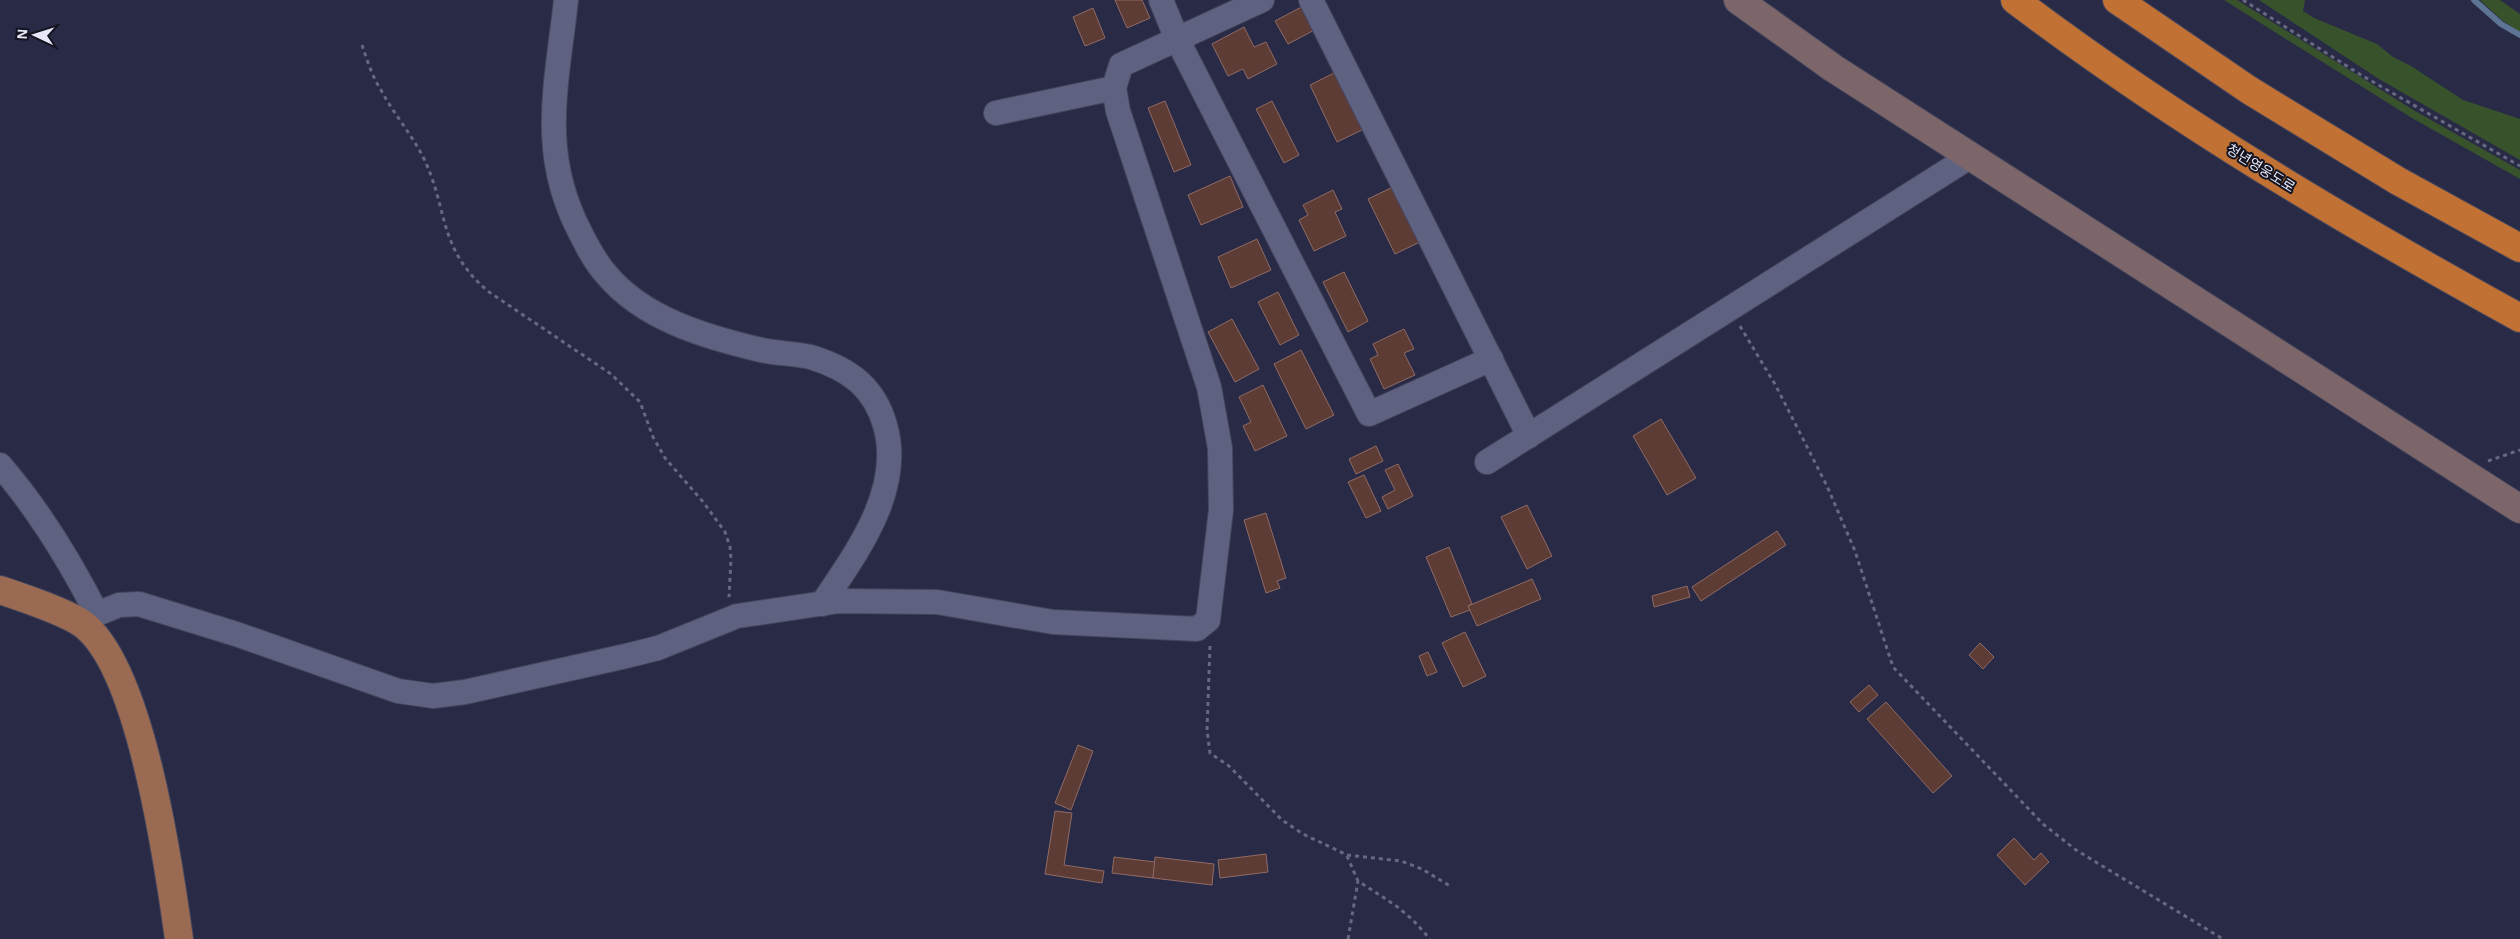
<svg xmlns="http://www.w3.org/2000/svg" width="2520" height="939" viewBox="0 0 2520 939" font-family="Helvetica,'Noto Sans KR',sans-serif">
	<rect width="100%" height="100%" fill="#292a45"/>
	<g fill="#38532c">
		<path d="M2224,0H2237L2415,111L2520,170V179L2412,118Z"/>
		<path d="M2259,0H2305L2303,11L2314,18L2377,44L2393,57L2411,66L2463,100L2520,119V160L2379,79Z"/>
		<path d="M2480,0H2500L2520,14V32L2503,21Z"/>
	</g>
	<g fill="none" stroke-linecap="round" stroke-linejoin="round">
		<path stroke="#5e7494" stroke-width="6" d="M2474,0L2501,24L2520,35"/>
	</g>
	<g fill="#5d3c36" stroke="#906b65">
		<path d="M1115,0H1142L1150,18L1127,28Z"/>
		<path d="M1309,3L1322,26L1288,44L1275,21Z"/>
		<path d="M1093,8L1105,38L1085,46L1073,17Z"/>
		<path d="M1244,27L1254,47L1266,42L1277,64L1248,79L1243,69L1228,76L1212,44Z"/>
		<path d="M1340,70L1368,127L1337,142L1310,85Z"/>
		<path d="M1165,101L1191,165L1174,172L1148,108Z"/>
		<path d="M1272,101L1299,155L1284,163L1256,109Z"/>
		<path d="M1230,176L1243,207L1201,225L1188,195Z"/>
		<path d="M1399,184L1426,239L1395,254L1368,199Z"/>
		<path d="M1333,190L1342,209L1335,212L1346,236L1314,251L1299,220L1308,215L1303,205Z"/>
		<path d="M1257,239L1271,270L1231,288L1218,257Z"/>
		<path d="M1344,272L1368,321L1348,332L1323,282Z"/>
		<path d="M1278,292L1299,335L1280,345L1258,302Z"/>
		<path d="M1232,319L1259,369L1235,382L1208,332Z"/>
		<path d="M1404,329L1414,349L1404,353L1415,375L1384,389L1370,359L1378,355L1373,344Z"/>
		<path d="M1301,350L1334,415L1306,429L1274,364Z"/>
		<path d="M1263,385L1287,436L1255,451L1243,426L1251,422L1239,397Z"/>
		<path d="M1661,419L1696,478L1667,495L1633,436Z"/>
		<path d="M1376,446L1383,461L1356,474L1349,459Z"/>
		<path d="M1398,464L1413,496L1388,509L1382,497L1395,490L1385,470Z"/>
		<path d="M1364,475L1381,511L1366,518L1348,482Z"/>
		<path d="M1527,505L1552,556L1527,569L1501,517Z"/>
		<path d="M1266,513L1286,578L1277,581L1280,588L1266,593L1244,520Z"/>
		<path d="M1777,531L1786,545L1701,601L1692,587Z"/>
		<path d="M1449,547L1472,604L1468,606L1470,610L1451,617L1426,557Z"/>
		<path d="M1532,579L1541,599L1477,626L1468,606Z"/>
		<path d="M1687,586L1690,597L1654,607L1652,596Z"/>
		<path d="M1465,632L1486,676L1463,687L1442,643Z"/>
		<path d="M1980,643L1994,657L1983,669L1969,655Z"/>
		<path d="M1428,652L1437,672L1427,676L1419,656Z"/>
		<path d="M1869,685L1878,695L1859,712L1850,702Z"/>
		<path d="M1886,702L1952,776L1933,793L1867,719Z"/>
		<path d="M1078,745L1093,751L1071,810L1055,803Z"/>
		<path d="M1055,811L1072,813L1064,865L1104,871L1102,883L1045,874Z"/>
		<path d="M2014,838L2034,860L2041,853L2049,862L2025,885L1997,855Z"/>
		<path d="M1266,854L1268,872L1220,878L1218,860Z"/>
		<path d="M1114,857L1155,862L1153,878L1112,873Z"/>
		<path d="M1155,857L1214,864L1212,885L1153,878Z"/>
	</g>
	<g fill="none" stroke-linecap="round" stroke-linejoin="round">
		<defs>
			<g id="street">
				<path d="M566,0C557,84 538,152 580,232C587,246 595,262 606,274C643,319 706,337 761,350C778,354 797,353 814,358C850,370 874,387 885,425C904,490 856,553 822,604"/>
				<path d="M1161,0L1177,39L1369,414L1491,359"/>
				<path d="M1311,0L1529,436"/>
				<path d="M996,113L1114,88"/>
				<path d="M1487,462L1971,156"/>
				<path d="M0,465C39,510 70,561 97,614"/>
				<path d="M83,624L97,614L119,605L139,604L236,634L398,691L433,696L465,692L626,656L658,648L737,616L839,601L937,602L1053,622L1197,629L1208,620L1221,510L1220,448L1209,387L1118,111L1114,88L1121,65L1262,0"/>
			</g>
			<path id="secondary" d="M1738,0L1833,68L2520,509"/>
			<path id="primary" d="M0,590C21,597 67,612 84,625C141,670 169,866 179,939"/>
			<g id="highway">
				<path d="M2015,0C2175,121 2344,221 2520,318"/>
				<path d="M2117,0L2249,90L2398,181L2520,248"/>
			</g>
		</defs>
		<use href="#street" stroke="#45455d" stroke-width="26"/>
		<use href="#secondary" stroke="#45455d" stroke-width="30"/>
		<use href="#primary" stroke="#45455d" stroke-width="30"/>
		<use href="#highway" stroke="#45455d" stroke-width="30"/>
		<g stroke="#676881" stroke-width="3" stroke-dasharray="4 4" stroke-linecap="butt">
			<path d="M2243,0L2361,75L2520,166"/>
			<path d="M362,45C367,60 372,76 381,90C393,113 410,132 422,155C449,207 436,248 489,292L611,374L640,402L653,437L665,458L704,503L725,532L730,547L731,559L729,597"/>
			<path d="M1740,326L1776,386L1827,486L1855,551L1893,667L2043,824L2076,850L2223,939"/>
			<path d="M2488,461L2520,450"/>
			<path d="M1210,646L1207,730L1210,753L1229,766L1282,820L1303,834L1347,855L1401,861L1422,869L1450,886"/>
			<path d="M1347,856L1358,881L1395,905L1412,919L1430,939"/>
			<path d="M1348,939L1358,881"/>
		</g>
		<use href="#street" stroke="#5f6180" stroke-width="24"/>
		<use href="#secondary" stroke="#7c6669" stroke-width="28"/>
		<use href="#primary" stroke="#9a6b52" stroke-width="28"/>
		<use href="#highway" stroke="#c17133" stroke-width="28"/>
	</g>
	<g text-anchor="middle" stroke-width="4" stroke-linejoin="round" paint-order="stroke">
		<g font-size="14" fill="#e6e8fa" stroke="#131420">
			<text transform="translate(2261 168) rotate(32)" y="5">청년영웅도로</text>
		</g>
	</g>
	<g transform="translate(35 35) rotate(274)" stroke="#131420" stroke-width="4" paint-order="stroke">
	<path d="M0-4L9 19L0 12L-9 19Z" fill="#e6e8fa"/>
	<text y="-8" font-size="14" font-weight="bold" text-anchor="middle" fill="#e6e8fa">N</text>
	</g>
</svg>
